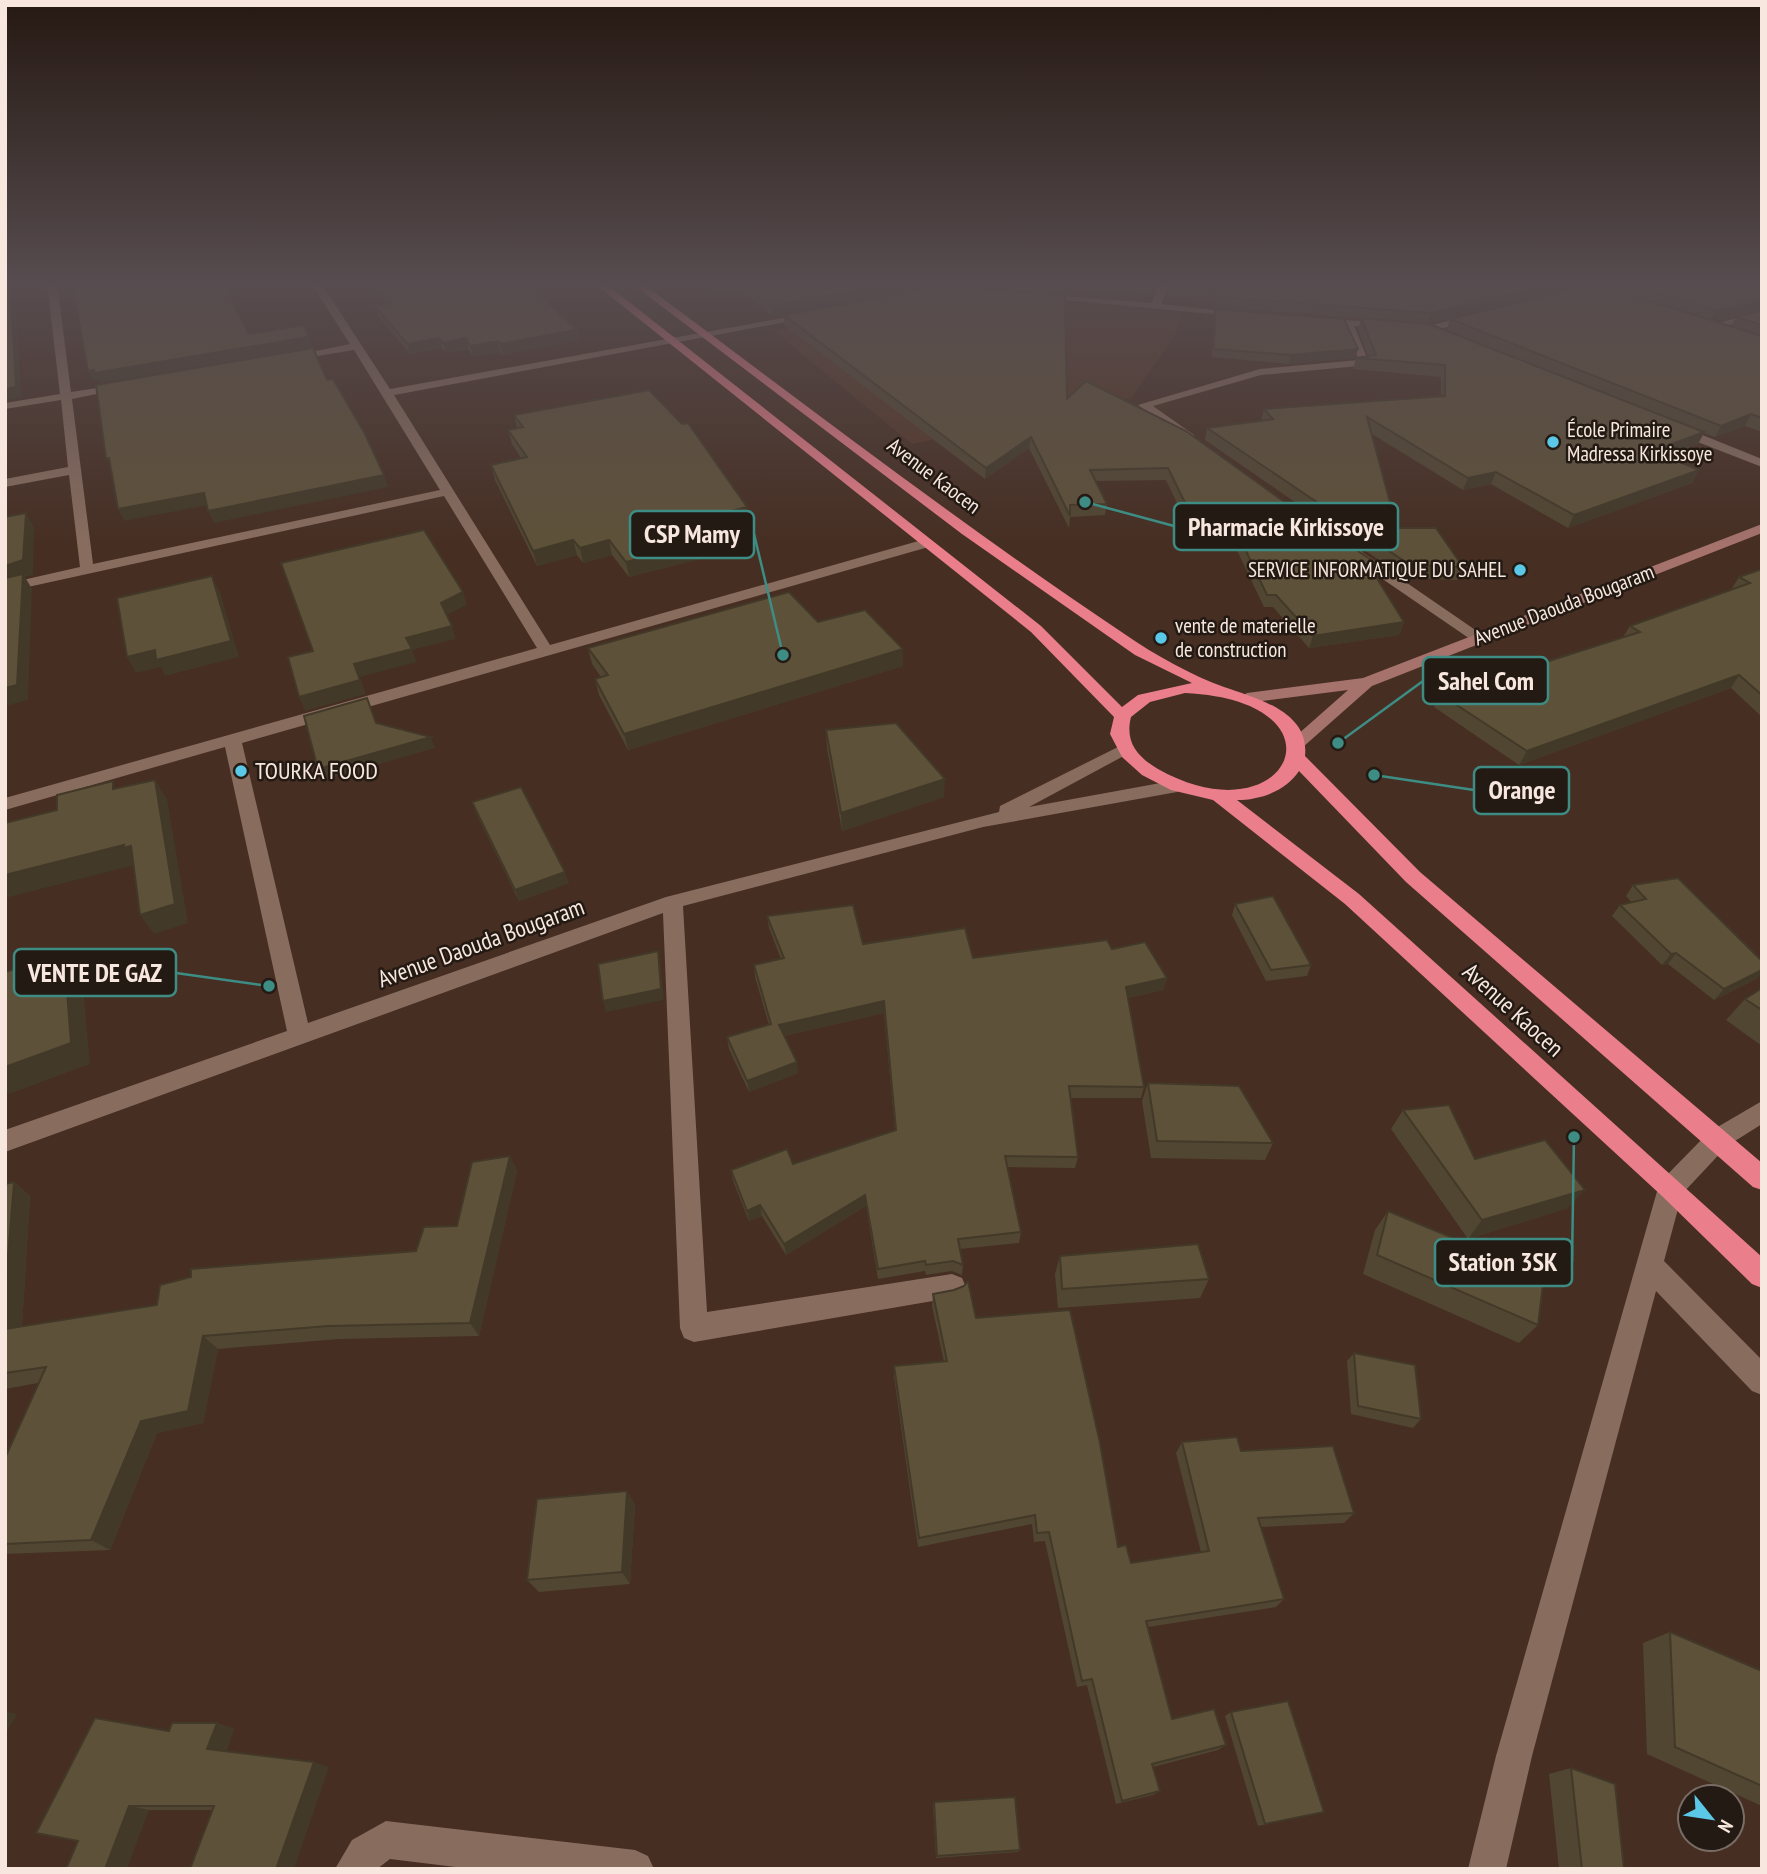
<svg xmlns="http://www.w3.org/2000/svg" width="1767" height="1874" viewBox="0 0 1767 1874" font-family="'PT Sans Narrow',sans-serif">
	<rect width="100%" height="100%" fill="#462e22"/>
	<path fill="#543626" d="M1063,303L1182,314L1175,335L1131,398L912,444L776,333L800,321Z"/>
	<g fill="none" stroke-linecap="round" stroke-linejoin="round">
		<g fill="#886d5f" fill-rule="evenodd">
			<path d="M47,283H57L71,392L124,384L130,387L72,399L93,564L440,490L354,350L287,361L282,358L350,344L311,283H321L390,389L816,312L813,317L394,395L550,645L922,540H932V546L242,743L308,1023L666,897L999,812L1000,806L1118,747H1130L1133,751L1029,807L1177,780L1183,782L1186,786L1177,792L983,827L683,906L707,1312L952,1274L962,1278L966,1287L962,1296L694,1342L684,1338L680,1328L663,913L5,1152V1130L287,1031L225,747L5,810V798L537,648L444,496L5,592V584L80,567L69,475L5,487V479L68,467L61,400L5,409V403L60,394Z"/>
			<path d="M1159,283H1169L1161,304L1249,314L1244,317L1033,297L1038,294L1152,303Z"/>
			<path d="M1572,283H1586L1617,295L1609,297Z"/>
			<path d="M1762,310V316L1722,327L1762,340V346L1706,327Z"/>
			<path d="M1476,314L1479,319L1428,332L1354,326L1370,365L1261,375L1153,406L1194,435V441H1186L1138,405L1260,369L1359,360L1343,325L1318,323L1315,318L1428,326Z"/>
			<path d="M1672,426H1680L1762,459V467L1672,432Z"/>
			<path d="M1354,549L1359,550L1487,638L1479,643L1473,641L1349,556V550Z"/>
			<path d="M1762,1101V1124L1727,1146L1682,1194L1664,1261L1762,1360V1395L1752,1391L1656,1291L1532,1756L1506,1869H1468L1496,1756L1658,1188L1662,1180L1709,1132Z"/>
			<path d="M386,1821L635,1850L648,1856L654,1869H472L390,1859L377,1869H335L352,1840Z"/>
		</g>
		<path fill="#a5726c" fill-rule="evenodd" d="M1762,524V533L1372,686L1303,747H1291L1288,743L1348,690L1247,703L1239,698L1247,693L1363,678Z"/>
		<path fill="#ea7e8a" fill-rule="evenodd" d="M594,283H605L1041,626L1122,707L1138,695L1192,683L1135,655L962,534L631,283H642C802,402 960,524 1126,635C1155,655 1191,675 1224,687C1255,698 1310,711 1305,756L1420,872L1762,1163V1190L1753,1187L1406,882L1299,771C1286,791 1260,800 1237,800L1359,894L1762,1257V1288L1752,1284L1662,1196L1345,904L1213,800L1171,790L1142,775L1122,757L1110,734L1114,717L1031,632ZM1185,693C1354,701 1288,842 1158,769C1136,756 1125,741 1131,717L1150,702Z"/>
	</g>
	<g fill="#514631">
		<path d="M371,283H528L579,340L503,355L500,352L473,356L468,349L446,353L442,348L410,354L378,316L375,306L388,304Z"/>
		<path d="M705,283H1158L1152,295L1064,288V294L942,284L772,316L737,289L718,292Z"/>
		<path d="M1170,283H1577L1575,287L1428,323L1557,374L1447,330L1450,319L1609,288L1594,283H1762V308L1713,321L1731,327L1736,317L1762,310V432L1745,426L1715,437L1704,433L1698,444L1666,456L1699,470L1692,483L1568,528L1491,484L1463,490L1372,434L1397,528L1463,567L1457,580L1405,578L1205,440L1207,428L1261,421L1264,409L1441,397V377L1353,369L1356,358L1368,356L1358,329L1361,318L1214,307L1215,296L1212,299L1167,296Z"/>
		<path d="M1215,309L1358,349L1355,358L1288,364L1212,357L1214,317Z"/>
		<path d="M784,315L1067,399L1283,501L1379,565L1375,576L1404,622L1399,635L1309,648L1273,607H1264L1233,542L1196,543L1166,480L1096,481L1107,504L1105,515L1070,517L1069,528L1029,448L985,479L784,325Z"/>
		<path d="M514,415L747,507L749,522L715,531L721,550L707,554V557L629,577L612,555L583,563L577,555L537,566L495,480L491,465L521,458L512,444L508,430L517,428Z"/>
		<path d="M1762,569V717L1731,688L1519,765L1434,707L1440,694L1623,637L1630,626L1731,590L1739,577Z"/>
		<path d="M818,622L903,666L628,750L599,695L595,679L601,677L592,664L588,648Z"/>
		<path d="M826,730L944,797L842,831L827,748Z"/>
		<path d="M472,802L569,883L519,901L476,813Z"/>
		<path d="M1633,885L1758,978L1714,1000L1668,964L1662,965L1612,916L1620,905L1631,902L1626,896Z"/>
		<path d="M1235,904L1311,965L1307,976L1266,981L1232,915Z"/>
		<path d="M767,916L863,944L973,958L1112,949L1167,978L1163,990L1128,998L1144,1087L1141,1098H1070L1078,1157L1075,1168L1007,1167L1021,1232L1019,1243L960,1249L963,1265L962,1275L952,1271L926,1275L925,1271L878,1279L866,1206L786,1255L762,1216L749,1221L733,1181L731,1170L793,1164L895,1130L884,1013L784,1036L798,1073L749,1092L729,1049L727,1037L769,1025L755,977L754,965L781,959L769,928Z"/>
		<path d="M1762,988V1046L1726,1020L1745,999Z"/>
		<path d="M1148,1083L1273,1143L1265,1160L1151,1158L1142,1101Z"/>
		<path d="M1403,1110L1475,1159L1568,1208L1468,1239L1391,1129Z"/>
		<path d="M510,1156L517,1171L479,1336L339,1339L218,1349L203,1423L157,1433L110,1550L5,1554V1458L38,1383L5,1389V1184L14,1182L30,1196L22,1326L157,1305L416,1251L457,1226Z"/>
		<path d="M1388,1211L1538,1325L1519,1343L1363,1274L1375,1230Z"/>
		<path d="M1060,1256L1209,1279L1200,1298L1058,1308L1055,1274Z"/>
		<path d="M933,1294L976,1318L1118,1547L1131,1563L1201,1552L1176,1453L1182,1442L1241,1451L1354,1513L1344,1523L1261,1527L1284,1599L1276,1607L1148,1627L1172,1719L1226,1745L1218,1750L1153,1767L1160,1791L1153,1795L1116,1804L1087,1685L1077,1687L1045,1541L1034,1542L1032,1524L918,1547L894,1377V1366L944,1362L932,1306Z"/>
		<path d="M1354,1353L1421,1419L1413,1428L1351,1414L1347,1361Z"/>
		<path d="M627,1491L635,1505L630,1584L539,1592L527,1580Z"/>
		<path d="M1670,1632L1762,1671V1806L1647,1754L1643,1643Z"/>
		<path d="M1231,1712L1324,1812L1258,1826L1225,1716Z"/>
		<path d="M217,1723L234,1729L226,1752L329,1767L213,1810H149L66,1869L169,1731Z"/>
		<path d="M1571,1768L1624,1869H1559L1549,1774Z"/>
		<path d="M934,1802L1020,1850L1018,1852L936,1858L933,1805Z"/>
	</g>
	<g fill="#423928">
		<path d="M10,283H14L22,397L5,401Z"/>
		<path d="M717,283H736L737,289L718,292Z"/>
		<path d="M896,283H942V284L772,316V306Z"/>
		<path d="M1154,283H1158L1152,295L1153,285Z"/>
		<path d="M1556,283H1577L1575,287L1428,323L1431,313Z"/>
		<path d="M1216,286L1215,296L1212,299L1213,289Z"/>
		<path d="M1762,299L1761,307L1711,321L1716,311Z"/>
		<path d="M577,330L579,340L503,355L500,344Z"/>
		<path d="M309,337L313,348L100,383L98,381H93L88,371Z"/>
		<path d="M439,338L442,348L410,354L407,344Z"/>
		<path d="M466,338L468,349L446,353L443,343Z"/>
		<path d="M498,341L500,352L473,356L470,346Z"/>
		<path d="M1358,349L1355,358L1288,364L1291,355Z"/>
		<path d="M1751,414L1745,426L1715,437L1721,426Z"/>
		<path d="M1704,432L1698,444L1647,464L1653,451Z"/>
		<path d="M1031,437L1029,448L985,479L986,468Z"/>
		<path d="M1699,470L1692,483L1568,528L1574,515Z"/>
		<path d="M1496,472L1491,484L1463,490L1468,478Z"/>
		<path d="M384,475L388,487L214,523L208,511Z"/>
		<path d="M204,493L209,505L124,521L118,509Z"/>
		<path d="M747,507L749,522L704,534L702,518Z"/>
		<path d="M26,513L34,527L33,575L25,577L32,589L28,700L5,706V566Z"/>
		<path d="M719,535L721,550L707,554V557L629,577L626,562Z"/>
		<path d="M573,540L577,555L537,566L533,551Z"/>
		<path d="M609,540L612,555L583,563L580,548Z"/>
		<path d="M212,576L220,592L239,657L165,676L161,667L136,673L127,657Z"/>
		<path d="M463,592L467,605L445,616L441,603Z"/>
		<path d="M1404,622L1399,635L1309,648L1313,636Z"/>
		<path d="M452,626L456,639L412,650L417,662L360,677L366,694L305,711L299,697L354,664L406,638Z"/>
		<path d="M903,649V666L628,750L624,734Z"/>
		<path d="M1739,675L1731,688L1519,765L1527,751Z"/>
		<path d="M431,737L435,748L324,780L318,769Z"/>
		<path d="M945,779L944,797L842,831L841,813Z"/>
		<path d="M155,780L167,799L188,923L154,934L140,915Z"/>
		<path d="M124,845L131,846L135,865L5,898V875Z"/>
		<path d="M565,872L569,883L519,901L515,890Z"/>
		<path d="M658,951L660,962L664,1000L606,1012L603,1001Z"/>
		<path d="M1676,953L1668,964L1662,965L1671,954Z"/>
		<path d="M64,954L82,975L90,1064L9,1094L5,1091V1067Z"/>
		<path d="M1762,970V974L1758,978L1714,1000L1724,989Z"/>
		<path d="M1167,978L1163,990L1123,999L1126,987Z"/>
		<path d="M884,1001V1013L780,1037L779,1025Z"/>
		<path d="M797,1062L798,1073L749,1092L747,1081Z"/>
		<path d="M510,1156L517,1171L479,1336L470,1323Z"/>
		<path d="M14,1182L30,1196L21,1342L5,1331V1294Z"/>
		<path d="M1585,1190L1568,1208L1468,1239L1482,1220Z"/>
		<path d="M865,1195L866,1206L786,1255L784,1244Z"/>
		<path d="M760,1205L762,1216L749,1221L747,1211Z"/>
		<path d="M203,1336L218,1349L203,1423L157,1433L110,1550L91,1540L141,1421Z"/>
		<path d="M627,1491L635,1505L630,1584L622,1572Z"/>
		<path d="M5,1711L17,1714L5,1735Z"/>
		<path d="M217,1723L234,1729L225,1755L207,1749Z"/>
		<path d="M314,1762L329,1767L294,1869H276Z"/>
		<path d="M129,1806L149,1810L127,1869H105Z"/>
	</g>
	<g fill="#5e5139" stroke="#423928" stroke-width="2">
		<path d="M5,283H10L16,387L5,389Z"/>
		<path d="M72,283H224L249,334L304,325L309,337L94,373V370L88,371Z"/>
		<path d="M376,283H528L577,330L500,344L498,341L470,346L466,338L443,343L439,338L407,344L375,306L392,303Z"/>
		<path d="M741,283H896L772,306Z"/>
		<path d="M1131,283H1154L1153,285Z"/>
		<path d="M1170,283H1556L1431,313L1216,297V286L1213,289L1169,286Z"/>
		<path d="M1628,283H1762V299L1716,311Z"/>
		<path d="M1596,284L1762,336V418L1751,414L1721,426L1450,319Z"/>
		<path d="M942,286L1065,296L1067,399L1086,381L1186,431L1283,501L1379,565L1368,564L1404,622L1313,636L1276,595H1267L1236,530L1199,531L1168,468L1090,470L1107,504L1070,505V516L1031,437L986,468L784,315Z"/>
		<path d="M1215,309L1344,319L1358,349L1291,355L1214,349Z"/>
		<path d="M1762,310V325L1736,317Z"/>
		<path d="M1361,318L1429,324L1704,432L1653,451L1699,470L1574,515L1496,472L1468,478L1367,417L1397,528H1436L1463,567L1410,565L1207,428L1273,419L1264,409L1445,396V365L1356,358L1376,355Z"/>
		<path d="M313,348L327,380L333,379L364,432L384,475L208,511L204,493L118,509L109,458L106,459L96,385Z"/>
		<path d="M649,390L682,424L688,423L747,507L702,518L719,535L704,539L705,541L626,562L609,540L580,548L573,540L533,551L491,465L527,457L508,430L523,427L514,415Z"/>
		<path d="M26,513L23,560L5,566V517Z"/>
		<path d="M424,530L463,592L441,603L452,626L406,638L412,649L354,664L360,680L299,697L288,657L313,651L281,563Z"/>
		<path d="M1762,569V695L1739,675L1527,751L1440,694L1537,659L1543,663L1640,632L1630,626L1750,583L1739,577Z"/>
		<path d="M23,574L17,685L5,688V578Z"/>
		<path d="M212,576L231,641L156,660L155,650L127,657L117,598Z"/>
		<path d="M789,592L818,622L865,610L903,649L624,734L595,679L608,675L588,648Z"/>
		<path d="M367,698L376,723L431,737L318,769L304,716Z"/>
		<path d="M896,723L945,779L841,813L826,730Z"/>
		<path d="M155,780L175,904L140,915L131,846L123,848L124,845L5,875V823L57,810V795L113,781V789Z"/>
		<path d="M521,787L565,872L515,890L472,802Z"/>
		<path d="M1678,878L1762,961V970L1724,989L1676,953L1671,954L1620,905L1646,899L1633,885Z"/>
		<path d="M1273,896L1311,965L1271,970L1235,904Z"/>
		<path d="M853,905L863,944L965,928L973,958L1107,940L1112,949L1145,942L1167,978L1126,987L1144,1087L1069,1086L1078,1157L1005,1156L1021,1232L958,1239L963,1265L953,1261L926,1265L925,1261L878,1269L865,1195L784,1244L760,1205L747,1211L731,1170L787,1149L793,1164L896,1130L884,1001L779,1025L797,1062L747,1081L727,1037L771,1024L754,965L784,958L767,916Z"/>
		<path d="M658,951L661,989L603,1001L598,964Z"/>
		<path d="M64,954L71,1043L5,1067V972Z"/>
		<path d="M1762,988V1010L1745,999Z"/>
		<path d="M1148,1083L1239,1086L1273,1143L1157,1141Z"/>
		<path d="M1449,1105L1475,1159L1545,1140L1585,1190L1482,1220L1403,1110Z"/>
		<path d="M510,1156L470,1323L328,1326L203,1336L188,1411L141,1421L91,1540L5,1544V1458L46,1367L5,1373V1329L157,1305L160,1285L191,1277V1269L416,1251L424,1227L457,1226L472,1162Z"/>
		<path d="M14,1182L5,1294V1184Z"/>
		<path d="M1388,1211L1544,1276L1538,1325L1377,1255Z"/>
		<path d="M1198,1244L1209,1279L1062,1289L1060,1256Z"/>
		<path d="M968,1281L976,1318L1070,1310L1100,1443L1118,1547L1126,1545L1131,1563L1209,1551L1182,1442L1237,1437L1241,1451L1333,1446L1354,1513L1258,1518L1284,1599L1146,1621L1172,1719L1214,1709L1226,1745L1152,1764L1160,1791L1122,1801L1092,1679L1082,1681L1049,1532L1037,1533L1035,1515L919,1538L894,1366L947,1361L933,1294L954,1290L964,1286Z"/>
		<path d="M1354,1353L1415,1365L1421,1419L1358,1406Z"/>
		<path d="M627,1491L622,1572L527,1580L537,1499Z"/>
		<path d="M1670,1632L1762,1671V1786L1675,1747Z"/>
		<path d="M1288,1701L1324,1812L1265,1824L1231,1712Z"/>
		<path d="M95,1718L169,1731L172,1723H217L207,1749L314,1762L276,1869H190L214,1806H129L105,1869H66L78,1841L36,1833Z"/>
		<path d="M1571,1768L1615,1784L1624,1869H1582Z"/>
		<path d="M1015,1797L1020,1850L937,1856L934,1802Z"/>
	</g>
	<linearGradient id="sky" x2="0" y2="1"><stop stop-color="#261913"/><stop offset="0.52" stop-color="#574c4f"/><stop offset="1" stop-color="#574c4f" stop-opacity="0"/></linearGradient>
	<rect width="1767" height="545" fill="url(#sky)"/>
	<g fill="#5bc8e7" stroke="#241a14" stroke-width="2.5">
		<circle cx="1553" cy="442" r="7"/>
		<circle cx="1520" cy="570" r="7"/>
		<circle cx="1161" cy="638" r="7"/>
		<circle cx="241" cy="771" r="7"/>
	</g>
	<g text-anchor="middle" stroke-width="5" stroke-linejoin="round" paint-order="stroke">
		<g font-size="21" fill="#f7e7df" stroke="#241a14" text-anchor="start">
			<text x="1567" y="437">École Primaire<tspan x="1567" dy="24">Madressa Kirkissoye</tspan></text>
			<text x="1506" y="577" text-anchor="end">SERVICE INFORMATIQUE DU SAHEL</text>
			<text x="1175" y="633">vente de materielle<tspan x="1175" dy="24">de construction</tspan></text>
		</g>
		<g font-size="21" fill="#f7e7df" stroke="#241a14">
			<text transform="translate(934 476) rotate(37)" y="7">Avenue Kaocen</text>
			<text transform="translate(1564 605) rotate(-21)" y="7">Avenue Daouda Bougaram</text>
		</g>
		<g font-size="24" fill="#f7e7df" stroke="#241a14" text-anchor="start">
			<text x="255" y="779">TOURKA FOOD</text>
		</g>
		<g font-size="24" fill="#f7e7df" stroke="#241a14">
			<text transform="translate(481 943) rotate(-20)" y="8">Avenue Daouda Bougaram</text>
			<text transform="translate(1513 1010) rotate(42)" y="8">Avenue Kaocen</text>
		</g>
	</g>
	<path fill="none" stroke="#3d8d85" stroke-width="2.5" d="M1085 502L1174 526M783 655L754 534M1338 743L1423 681M1374 775L1474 790M269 986L176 973M1574 1137L1572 1262"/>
	<g fill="#3d8d85" stroke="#241a14" stroke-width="2.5">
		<circle cx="1085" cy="502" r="7"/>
		<circle cx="783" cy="655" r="7"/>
		<circle cx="1338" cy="743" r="7"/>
		<circle cx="1374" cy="775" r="7"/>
		<circle cx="269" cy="986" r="7"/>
		<circle cx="1574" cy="1137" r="7"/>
	</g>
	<g fill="#241a14" stroke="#3d8d85" stroke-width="2.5">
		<rect x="1174" y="503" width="224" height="47" rx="7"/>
		<rect x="630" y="511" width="124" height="47" rx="7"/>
		<rect x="1423" y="657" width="125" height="47" rx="7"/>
		<rect x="1474" y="767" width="95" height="47" rx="7"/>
		<rect x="14" y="949" width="162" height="47" rx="7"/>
		<rect x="1435" y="1239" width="137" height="47" rx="7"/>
	</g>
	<g font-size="26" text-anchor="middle" font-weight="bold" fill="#f7e7df">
		<text x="1286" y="536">Pharmacie Kirkissoye</text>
		<text x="692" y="543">CSP Mamy</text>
		<text x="1486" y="690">Sahel Com</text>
		<text x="1522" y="799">Orange</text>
		<text x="95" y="982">VENTE DE GAZ</text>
		<text x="1503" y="1271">Station 3SK</text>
	</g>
	<rect width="1767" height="1874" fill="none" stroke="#f7e7df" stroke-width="14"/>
	<g transform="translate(1711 1818) rotate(120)"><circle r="33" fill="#241a14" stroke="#786c65" stroke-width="2"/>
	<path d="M0-5L12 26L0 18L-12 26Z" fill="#5bc8e7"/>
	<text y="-10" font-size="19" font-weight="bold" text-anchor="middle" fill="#f7e7df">N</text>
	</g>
</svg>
